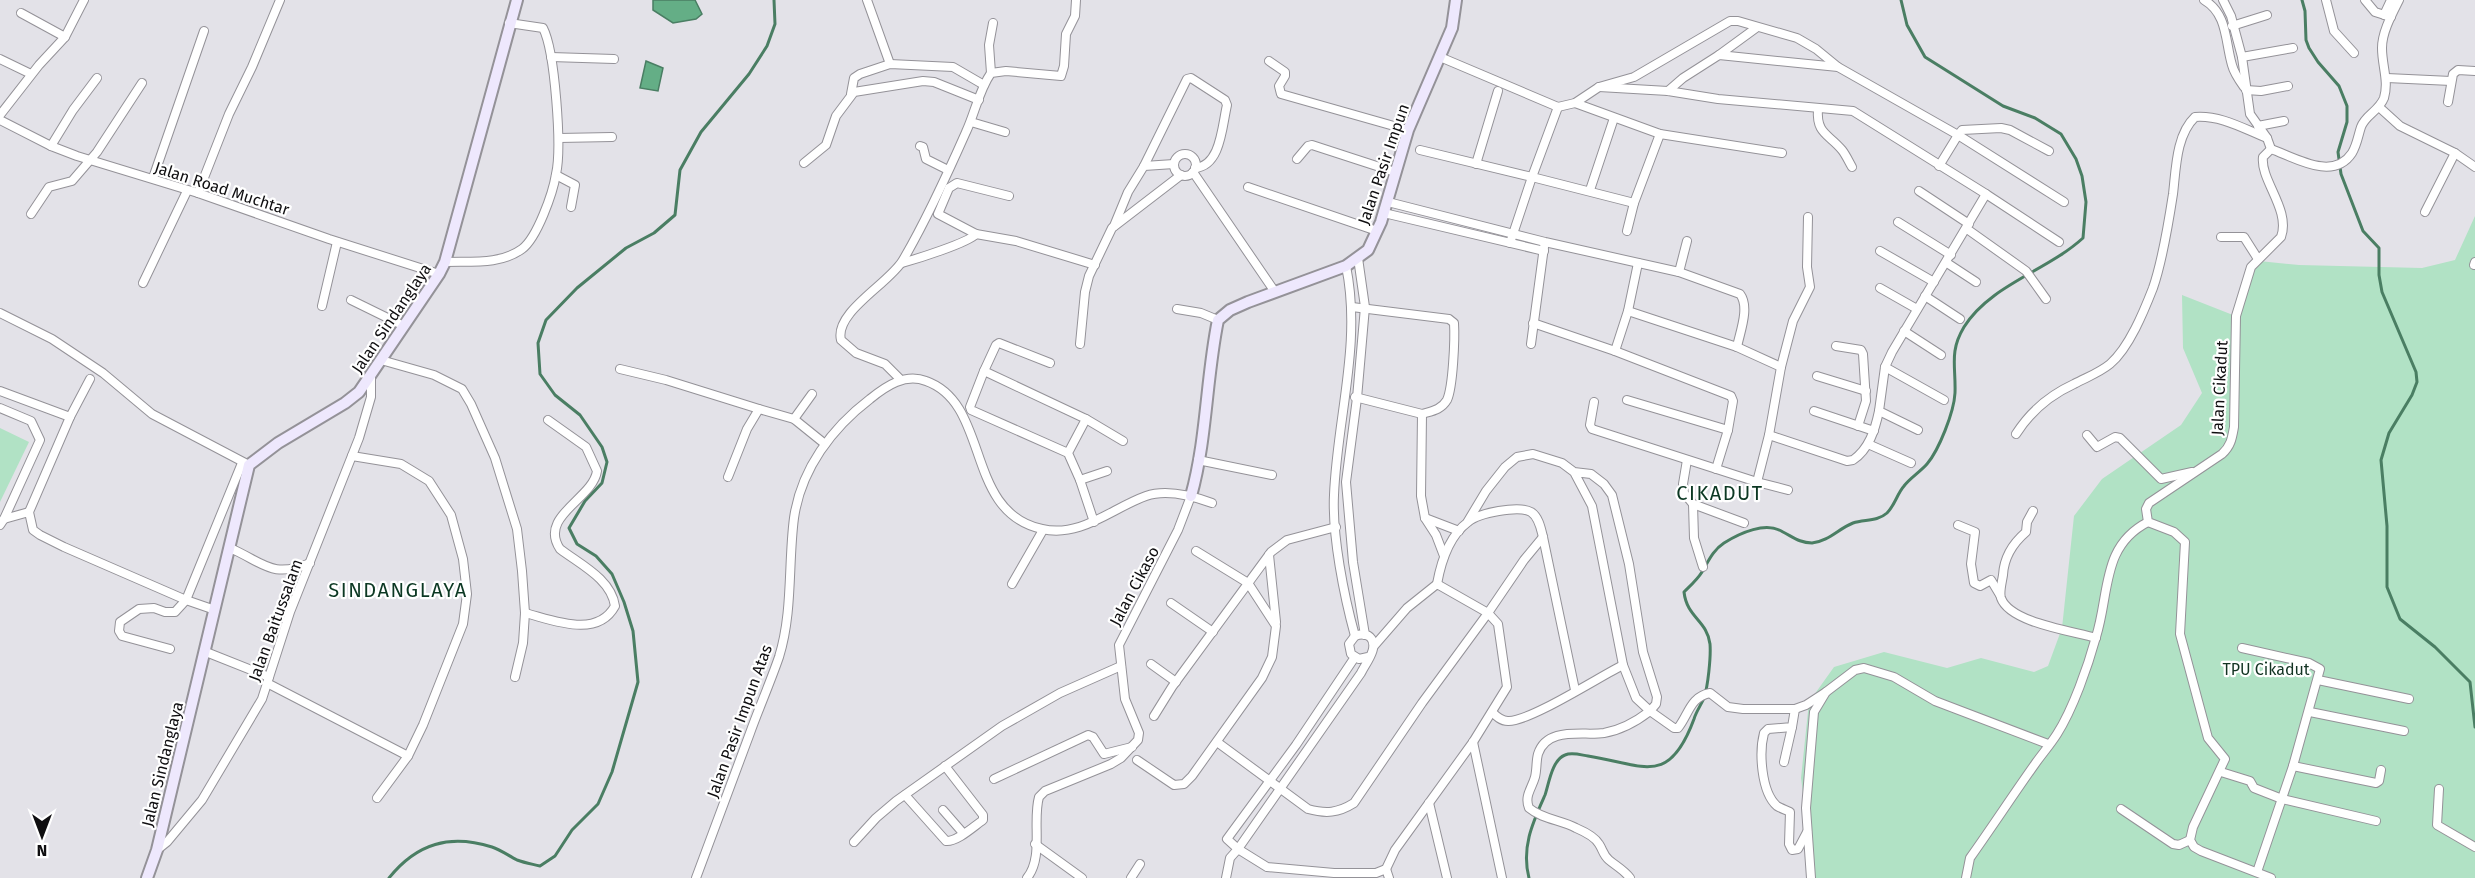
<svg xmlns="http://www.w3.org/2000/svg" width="2475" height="878" viewBox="0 0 2475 878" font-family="'Fira Sans',sans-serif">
	<rect width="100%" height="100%" fill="#e3e2e8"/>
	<g fill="#b1e2c5">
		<path d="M2475,216V878H1807L1808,831L1801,778L1809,702L1834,667L1884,652L1947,668L1981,658L2034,672L2048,666L2062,628L2074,516L2102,479L2181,425L2202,393L2183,348L2182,295L2238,317L2250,275L2259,261L2299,265L2422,268L2455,260Z"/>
		<path d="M0,428L29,442L0,502Z"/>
	</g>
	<g fill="#64ae86" stroke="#4a7e63" stroke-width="1.5">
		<path d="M653,0H695L702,14L696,19L673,23L653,10Z"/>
		<path d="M646,61L663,68L658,91L640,88Z"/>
	</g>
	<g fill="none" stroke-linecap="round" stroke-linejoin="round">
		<g stroke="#4a7e63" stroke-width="3">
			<path d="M2302,0L2305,11L2306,40L2309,48L2318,62L2339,86L2347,106V122L2338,152L2341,174L2363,231L2379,248V275L2382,292L2416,372L2417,382L2412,395L2389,433L2381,460L2387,526V587L2400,619L2435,647L2470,682L2475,727"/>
			<path d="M389,878C417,843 450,834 492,847C501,850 509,856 517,860C525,863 532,864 540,866L555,856L572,830L598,804L612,772L638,682L633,631L624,602L612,574L596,556L577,544L569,528L585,501L602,483L607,462L602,447L580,415L555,395L540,374L538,343L546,320L577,288L626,248L654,233L675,215L680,170L701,132L749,74L767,46L775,24L774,0"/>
			<path d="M1529,878C1521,847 1533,822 1545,795C1549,783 1552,760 1565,755C1572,752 1581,755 1588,756C1644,765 1669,787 1694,719C1696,712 1701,705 1704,698C1708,686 1711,657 1710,644C1707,620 1687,618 1684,592C1690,586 1697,580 1702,572C1708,562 1713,550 1724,543C1740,533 1766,521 1783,532C1793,537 1800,543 1812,543C1829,541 1838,529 1853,523C1864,519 1877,522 1887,513C1895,505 1897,494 1904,486C1910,478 1920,472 1927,464C1939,450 1954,412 1955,393C1956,366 1949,352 1964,327C1990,285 2047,271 2083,238L2086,202L2082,176L2076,159L2061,134L2035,118L2003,106L1925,57L1907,25L1901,0"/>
		</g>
		<defs>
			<g id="street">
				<path d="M867,0L890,64"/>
				<path d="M2204,0C2228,14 2225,42 2232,65C2234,73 2239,80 2244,87"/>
				<path d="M2223,0L2231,16L2242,57L2250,114L2267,138"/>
				<path d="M2326,0L2334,31L2354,53"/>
				<path d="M2365,0L2375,12L2391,17"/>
				<path d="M21,13L65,37"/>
				<path d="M2384,15L2391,0"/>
				<path d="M2232,26L2267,15"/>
				<path d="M1719,55L1756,28"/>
				<path d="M551,57L614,59"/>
				<path d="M1440,57L1558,107"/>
				<path d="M2242,57L2293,48"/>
				<path d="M0,59L31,74"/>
				<path d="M1269,61L1285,72V76L1279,86L1281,94L1408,130"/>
				<path d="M991,73L989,45L993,23"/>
				<path d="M2387,78L2451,81"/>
				<path d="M1599,87L1668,91L1718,99L1853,111L1986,194L1892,352L1885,367L1879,411L1918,430"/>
				<path d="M2246,90L2261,91L2288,86"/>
				<path d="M1668,91L1683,78L1719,55L1838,67L1958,135L1962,130L2001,128L2010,130L2049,151"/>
				<path d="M851,94L854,78L860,74L890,64L953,67L984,85"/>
				<path d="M2448,102L2453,74L2458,70L2475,71"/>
				<path d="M1575,103L1660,134L1782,153"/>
				<path d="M1558,107L1575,103L1599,87L1634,77L1730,21H1738L1797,38L1816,49L1838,67"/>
				<path d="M1558,107L1532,177L1634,203"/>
				<path d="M2379,107L2400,126L2455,153L2475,167"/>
				<path d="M1818,109C1816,134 1829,134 1842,150C1846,155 1849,162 1852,167"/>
				<path d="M0,115L39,65L65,37L84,0"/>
				<path d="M0,120L51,146L77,156L198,193L329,239L439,274"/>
				<path d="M971,122L1005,132"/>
				<path d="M2258,126L2284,121"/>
				<path d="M559,138L612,137"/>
				<path d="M51,146L73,110L97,78"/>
				<path d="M920,146L923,147L926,159L948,170"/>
				<path d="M1420,150L1532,177L1510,243"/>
				<circle cx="1185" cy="165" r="11"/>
				<path d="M1297,159L1308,146L1312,145L1395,172"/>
				<path d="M804,163L826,145L836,116L854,92L923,81L934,82L979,100"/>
				<path d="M1476,164L1498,91"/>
				<path d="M1144,166L1187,79L1191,78L1225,100L1227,105C1222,126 1221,166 1195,168"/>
				<path d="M1939,166L1958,135L2064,202"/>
				<path d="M1193,172L1275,292"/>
				<path d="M556,175L575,185L571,207"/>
				<path d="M153,178L204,31"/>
				<path d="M1248,187L1377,231"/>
				<path d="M1590,190L1614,118"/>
				<path d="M1919,191L1969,224"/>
				<path d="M198,193L229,114L252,67L280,0"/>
				<path d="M1986,194L2059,242"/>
				<path d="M1009,196L957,183L949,188L938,214L976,234L1016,241L1095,265"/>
				<path d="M1388,202L1545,242L1679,272L1740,294C1750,307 1740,332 1737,347"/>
				<path d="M2425,212L2455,153"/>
				<path d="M1384,213L1544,251"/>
				<path d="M31,214L49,187L72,181L97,152L142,83"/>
				<path d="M1898,222L1951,255"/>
				<path d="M1114,226L1128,192L1144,166L1174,164"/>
				<path d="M1967,229L2026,271L2046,299"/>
				<path d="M1627,231L1634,203L1660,134"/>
				<path d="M2221,237H2244L2258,259"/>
				<path d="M1880,251L1934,282"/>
				<path d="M1358,258L1365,307L1357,398L1346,482L1353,562L1365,635"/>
				<path d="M445,262C471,261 500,265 522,249C537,238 553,193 556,174C562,148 555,51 543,28L509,23"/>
				<path d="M902,263C916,259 968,243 976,234"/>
				<path d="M1638,263L1628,311L1615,351L1731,396L1733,401L1728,430L1716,469"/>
				<path d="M1947,263L1976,282"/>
				<path d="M2474,265L2475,262"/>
				<path d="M1346,266C1362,343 1337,418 1334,495C1332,536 1344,596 1355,636"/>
				<path d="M1679,272L1687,241"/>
				<path d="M143,283L187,191"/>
				<path d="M1880,288L1917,309"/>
				<path d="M1925,296L1960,319"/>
				<path d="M351,300L404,326"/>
				<path d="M322,306L337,242"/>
				<path d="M1352,307L1449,319L1454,323C1455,339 1453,387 1447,400C1441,410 1432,411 1422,414"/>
				<path d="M1177,309L1201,313L1218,320"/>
				<path d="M0,313L52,339L103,373L152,414L249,465"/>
				<path d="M1533,323L1615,351"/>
				<path d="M1904,331L1941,355"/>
				<path d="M1080,344L1085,292L1089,276L1112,228L1181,175"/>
				<path d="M1531,344L1544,247"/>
				<path d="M1836,346L1861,350L1863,354L1866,401L1858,426"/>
				<path d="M381,360L434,375L462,389L471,404L495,458L517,529L522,571L525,613L523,643L515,677"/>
				<path d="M1781,367L1793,321L1810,287L1807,267L1808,217"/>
				<path d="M1885,367L1944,400"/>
				<path d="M620,369L666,380L759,409"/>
				<path d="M984,371L996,345L999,343L1050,363"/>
				<path d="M1817,376L1866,391"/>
				<path d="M900,379L885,364L856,353L841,340C834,312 890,283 903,260C927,219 947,175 966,132C975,113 979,90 991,73L1006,71L1061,76L1064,66L1066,34L1075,16L1076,0"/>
				<path d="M0,391L70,417L29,512L33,530L40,535L64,547L186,600L215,610"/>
				<path d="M1355,397L1422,414L1421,496L1425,518L1436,535L1444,556"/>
				<path d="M1627,400L1728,430"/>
				<path d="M1594,402L1590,425L1592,429L1757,482L1769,435L1781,367L1737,347L1628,311"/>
				<path d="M0,408L31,421L40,440L4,519"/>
				<path d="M1814,411L1874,431"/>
				<path d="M70,417L90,379"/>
				<path d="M794,419L812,394"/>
				<path d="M1086,419L1123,441"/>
				<path d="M2016,434C2030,412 2050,395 2074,384C2087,377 2099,373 2110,364C2129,348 2144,311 2153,288C2161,265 2169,220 2173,194C2176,169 2176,135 2195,117C2221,115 2244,129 2267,138L2271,149"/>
				<path d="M1769,435L1847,461L1853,460C1869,449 1875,430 1879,411"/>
				<path d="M2087,435L2097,447L2115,437L2120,438L2161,479L2192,472"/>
				<path d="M1868,444L1911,463"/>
				<path d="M1068,453L971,410L970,407L984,371L1086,419L1068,453L1080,480L1094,522"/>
				<path d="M352,456L401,464L429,481L451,515L463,559L467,594L463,624L423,725L408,756L377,798"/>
				<path d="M1198,460L1272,475"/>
				<path d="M1687,460L1683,484L1684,493L1693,504L1694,538L1703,567"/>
				<path d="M728,477L747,429L759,409L794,419L825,444"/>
				<path d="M1080,480L1107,471"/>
				<path d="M1757,482L1788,490"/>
				<path d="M1693,504L1744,523"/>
				<path d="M2033,511L2027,522L2026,532C2012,544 2004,557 2003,575C2002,582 1999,592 2001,598C2010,623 2073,631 2096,638"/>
				<path d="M1425,518L1459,531"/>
				<path d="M1468,521L1486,491L1505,467L1517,457L1533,454L1562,463L1574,472L1592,506L1623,665L1636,698L1650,711L1656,704L1657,697L1643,652L1629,564L1612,495L1604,484L1591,474L1574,472"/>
				<path d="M0,525L4,519L29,512"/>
				<path d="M1958,525L1975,532L1971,564L1974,583L1980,586L1991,580L2000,595"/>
				<path d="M230,548C264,563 272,579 310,563"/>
				<path d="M1269,555L1276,622"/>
				<path d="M1012,584L1043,530"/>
				<path d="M1437,584C1441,562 1449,536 1468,522C1478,513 1519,505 1531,512C1539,517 1541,529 1543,537L1575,690"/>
				<path d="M1171,603L1213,632"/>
				<path d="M525,613C553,620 597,639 615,606C611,579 581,565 560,549C538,516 593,499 597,471L586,447L548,420"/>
				<path d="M2242,648L2309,663L2320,669L2293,766L2257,872"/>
				<path d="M170,649L122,636L119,631L120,622L139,609L154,608L165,612H175L186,600L242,463"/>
				<path d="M206,652L269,677"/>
				<path d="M1355,657L1296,745L1227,839L1238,849L1361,673C1365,664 1380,647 1370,637C1365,633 1360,634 1355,636L1349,644L1351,654L1359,659L1368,657"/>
				<path d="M1151,664L1176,682"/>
				<path d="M2318,680L2409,699"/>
				<path d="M267,683L408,756"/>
				<path d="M1795,709L1792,727L1768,729L1764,733C1759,752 1761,792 1777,806C1780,808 1786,810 1790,812L1789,844L1792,850L1798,849L1807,832"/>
				<path d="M1492,712C1496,716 1501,721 1508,721C1529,722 1599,677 1623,665"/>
				<path d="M2310,712L2404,731"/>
				<path d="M1154,716L1172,687L1271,552L1287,540L1336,527"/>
				<path d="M1217,742L1308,809C1326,814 1338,813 1354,803L1422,703L1488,613L1437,584L1407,608L1374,646"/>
				<path d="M1473,742L1502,878"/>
				<path d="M1137,760L1174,785L1184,784L1192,776L1262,678L1272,657L1276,626L1248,583L1196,551"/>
				<path d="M1784,762L1792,727"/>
				<path d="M2293,766L2376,783L2379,781L2381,770"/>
				<path d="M2221,772L2250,781L2254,788L2282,799L2376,821"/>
				<path d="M994,779L1088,735L1093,737L1104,754L1132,747"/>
				<path d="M2439,789L2437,825L2475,847"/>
				<path d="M905,795L946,841C957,842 973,827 983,820V815L945,766"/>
				<path d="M1429,803L1447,878"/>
				<path d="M2121,809L2173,844L2179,845L2190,840"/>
				<path d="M943,810L963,833"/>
				<path d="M854,842L876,818L896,801L1002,726L1060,693L1121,666"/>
				<path d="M1035,844L1082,878"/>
				<path d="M157,850L167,842L202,800L262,699L290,612L359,438L371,397V376"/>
				<path d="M1386,869L1389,878"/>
				<path d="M696,878C714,830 732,782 750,733C759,708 770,683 779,657C793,612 788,564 794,518C801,469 832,428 870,399C886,386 905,373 926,381C991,404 964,512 1042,529C1081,538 1112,508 1146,496C1166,489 1193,496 1212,503"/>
				<path d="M1027,878C1044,857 1032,821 1039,797L1045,791L1111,764L1121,758L1138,740L1139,733L1125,699L1119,645L1178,530L1191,496"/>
				<path d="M1131,878L1140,864"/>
				<path d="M1226,878L1230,858L1238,849L1267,867L1334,873H1376L1386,869L1395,850L1473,742L1507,687L1498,624L1488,613L1524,560L1543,537"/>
				<path d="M1630,878C1624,870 1616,866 1609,860C1603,855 1603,850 1599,844C1595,837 1583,831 1576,828C1561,820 1542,819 1529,808C1524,796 1532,788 1535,777C1537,769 1536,761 1538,754C1547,726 1583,736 1604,733C1622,730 1637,721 1650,711L1674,728H1678C1689,714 1690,697 1710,693L1728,707L1743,709H1795L1806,705L1826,692"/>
				<path d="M1811,878L1806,808L1814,712L1826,692L1855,670L1864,668L1894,677L1935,701L2048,744"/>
				<path d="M1966,878L1970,858C1992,827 2013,795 2035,764C2042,754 2050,745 2057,734C2073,709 2088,666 2096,637C2110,593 2101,546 2148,522"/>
				<path d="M2271,878L2201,851L2194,847L2190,840L2193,827L2225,759L2208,738L2180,634L2185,542L2174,532L2148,522L2146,509L2149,503L2222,454C2231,446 2232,438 2234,427L2236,316L2251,267L2281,237C2291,210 2260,180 2263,157L2271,149C2294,157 2333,182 2352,153C2357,145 2358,136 2361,127C2365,115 2379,111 2384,98C2389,81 2382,66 2382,48C2382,32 2392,14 2399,0"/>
			</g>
			<g id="secondary">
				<path d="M1191,496C1207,439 1206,378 1218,320L1230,310L1248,302L1346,266L1368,250L1381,222L1408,130L1452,28L1456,0"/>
				<path d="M147,878L157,850L249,465L278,443L345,403L359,392L439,274L445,262L517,0"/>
			</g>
		</defs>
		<use href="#street" stroke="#949298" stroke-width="10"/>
		<use href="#secondary" stroke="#949298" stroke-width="14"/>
		<use href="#street" stroke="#fff" stroke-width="8"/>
		<use href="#secondary" stroke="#eee8fd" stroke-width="10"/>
	</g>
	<g text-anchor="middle" stroke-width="4.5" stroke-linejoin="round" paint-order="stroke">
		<g font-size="16" fill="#0f0e10" stroke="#fff">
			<text transform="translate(1383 164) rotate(-71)" y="6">Jalan Pasir Impun</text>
			<text transform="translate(222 188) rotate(18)" y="6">Jalan Road Muchtar</text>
			<text transform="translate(391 318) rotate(-56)" y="6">Jalan Sindanglaya</text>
			<text transform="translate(2219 388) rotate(-87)" y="6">Jalan Cikadut</text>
			<text transform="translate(1134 586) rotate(-62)" y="6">Jalan Cikaso</text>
			<text transform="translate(275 620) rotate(-70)" y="6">Jalan Baitussalam</text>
			<text transform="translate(739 721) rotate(-70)" y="6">Jalan Pasir Impun Atas</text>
			<text transform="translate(162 764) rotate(-76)" y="6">Jalan Sindanglaya</text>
		</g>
		<g font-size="16" fill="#133423" stroke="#fff">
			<text x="2266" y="675">TPU Cikadut</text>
		</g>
		<g font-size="20" letter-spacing="1.5" fill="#0c3823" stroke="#fff">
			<text x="1720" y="500">CIKADUT</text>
			<text x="398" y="597">SINDANGLAYA</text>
		</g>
	</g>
	<g transform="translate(42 836) rotate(180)" stroke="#ffffff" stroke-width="4.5" paint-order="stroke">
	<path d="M0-4.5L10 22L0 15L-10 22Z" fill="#0f0e10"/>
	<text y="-9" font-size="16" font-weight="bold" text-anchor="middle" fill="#0f0e10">N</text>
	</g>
</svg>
